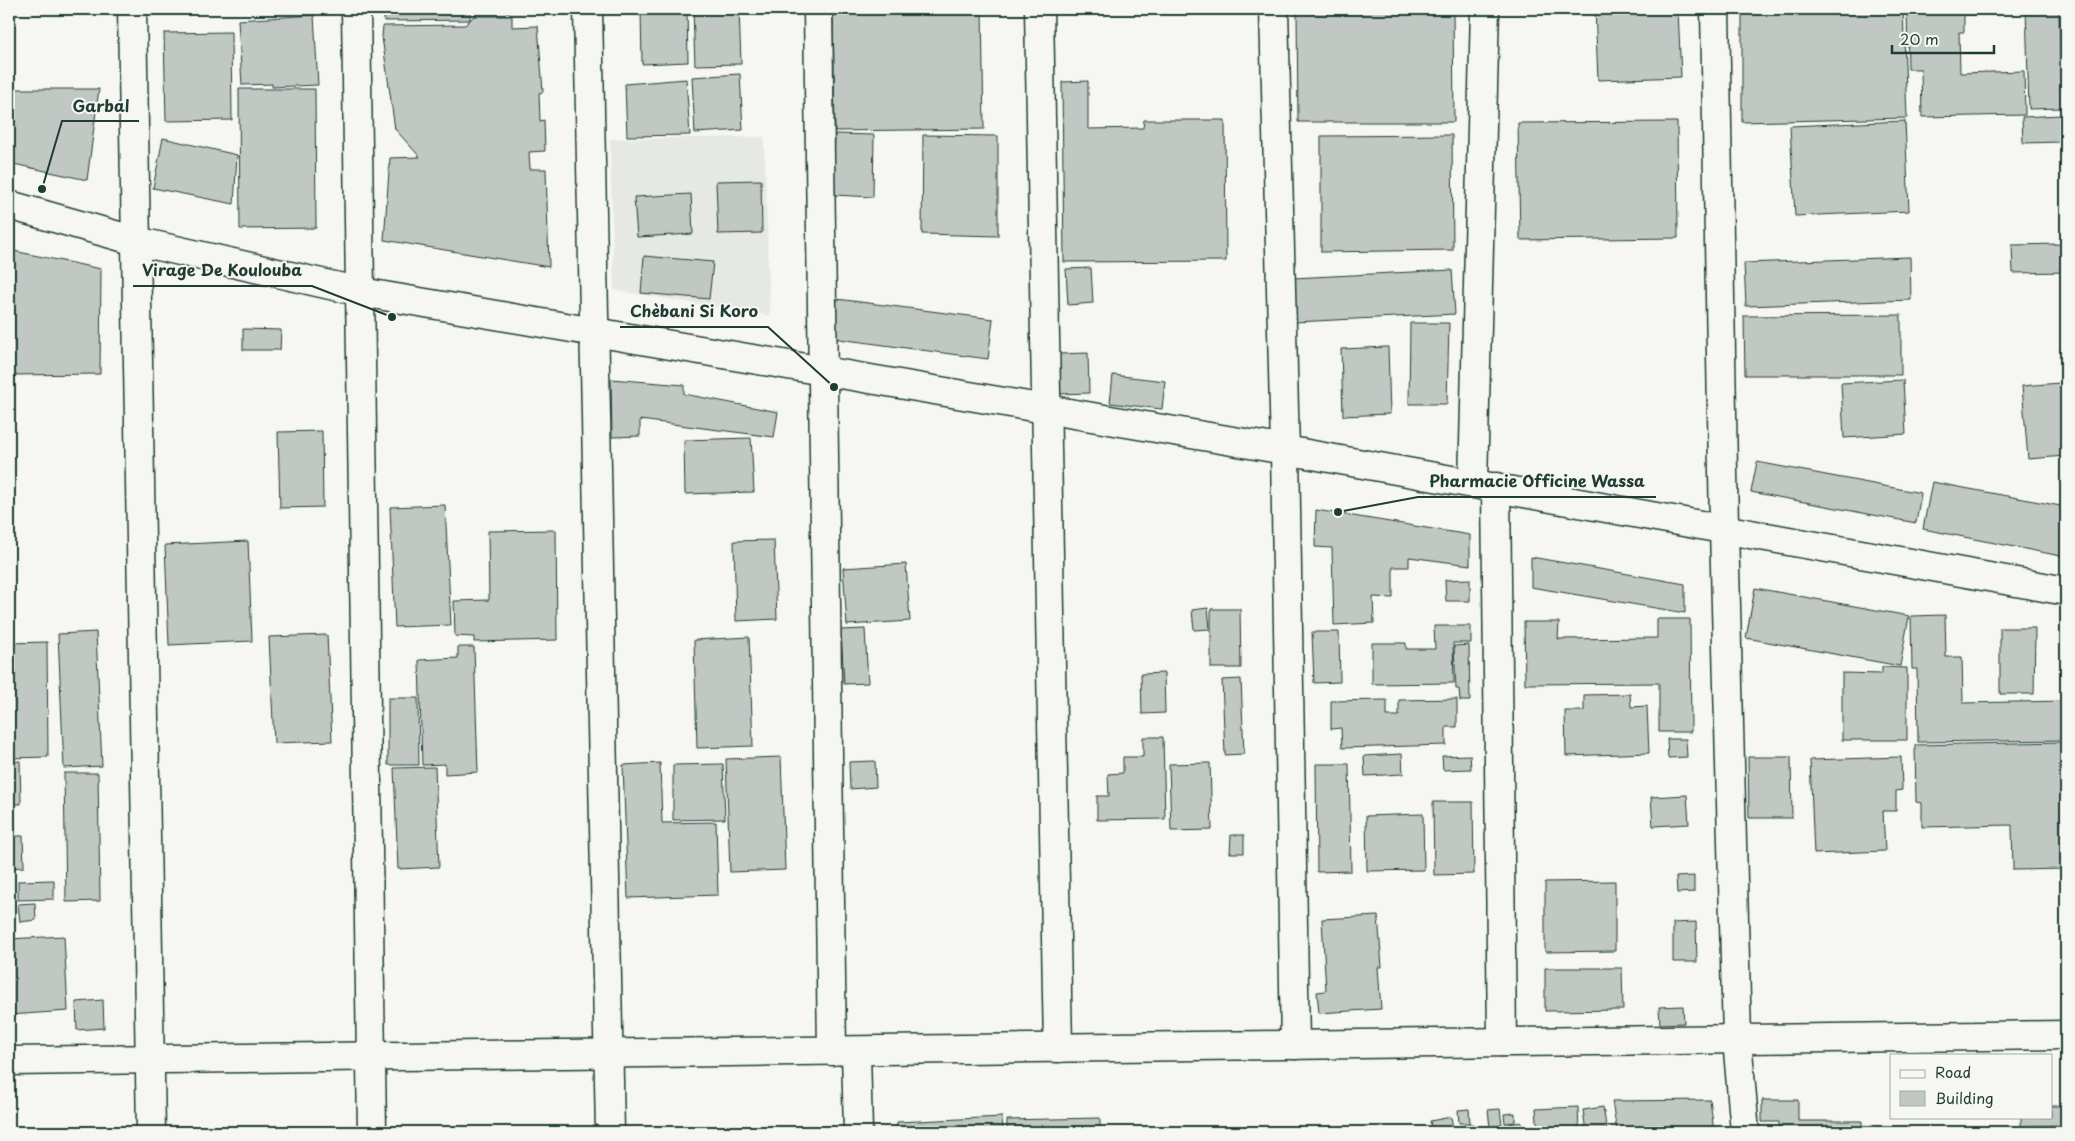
<svg xmlns="http://www.w3.org/2000/svg" width="2075" height="1141" viewBox="0 0 2075 1141" font-family="'Playpen Sans',sans-serif">
	<rect width="100%" height="100%" fill="#f6f6f2"/>
	<filter id="ink" filterUnits="userSpaceOnUse"><feTurbulence type="fractalNoise" baseFrequency=".02" numOctaves="2"/><feDisplacementMap in="SourceGraphic" scale="10" xChannelSelector="R" yChannelSelector="G"/><feConvolveMatrix kernelMatrix="1 2 1 2 8 2 1 2 1" color-interpolation-filters="sRGB"/></filter>
	<g filter="url(#ink)">
		<path fill="#e6e8e4" d="M764,137L770,316L614,290L610,139Z"/>
		<g fill="#c1c8c3" stroke="#1f3d34">
			<path d="M384,9H470V20L384,21Z"/>
			<rect x="486" y="9" width="62" height="3"/>
			<path d="M687,9L688,62L642,64L641,10Z"/>
			<path d="M693,9H739L741,64L695,65Z"/>
			<path d="M1297,9H1453L1454,122H1298Z"/>
			<path d="M1595,9H1678L1681,77L1598,80Z"/>
			<path d="M1742,9H1903L1907,118L1742,122Z"/>
			<path d="M1907,9H1989V14L1964,15V32H1959L1960,73L2024,71L2025,115L1922,117L1921,69H1908Z"/>
			<path d="M2026,9H2059L2061,108L2029,109Z"/>
			<path d="M982,11L984,129L835,131L833,13Z"/>
			<path d="M314,15L318,85L272,87V84L242,85L238,20Z"/>
			<path d="M474,16H512V27L538,26L543,92L539,93L540,121L544,120L545,151L529,152L530,169H546L549,267L384,240L390,158L420,157L395,129L382,37L383,26L465,25Z"/>
			<path d="M231,32L232,120L166,121L164,33Z"/>
			<path d="M740,74L743,130L695,133L692,77Z"/>
			<path d="M686,79L690,135L627,136L625,84Z"/>
			<path d="M1088,81V129L1143,128L1144,120H1225L1226,261L1064,262L1062,82Z"/>
			<path d="M9,89H99L87,180L9,163Z"/>
			<path d="M239,89H315L316,228L240,229Z"/>
			<path d="M2061,115V142L2023,143L2022,117Z"/>
			<path d="M1905,121L1909,211L1795,216L1790,126Z"/>
			<path d="M1677,122L1678,238L1520,240L1518,123Z"/>
			<path d="M835,134L874,135L873,197L833,195Z"/>
			<path d="M923,135L998,136V236L922,234Z"/>
			<path d="M1452,135L1453,250L1321,252V136Z"/>
			<path d="M163,138L237,155L234,204L153,188Z"/>
			<path d="M761,180L762,233L718,234L716,181Z"/>
			<path d="M691,194L693,234L637,237L634,197Z"/>
			<path d="M2063,244L2064,272L2013,273L2012,245Z"/>
			<path d="M9,250L101,269L100,374L9,375Z"/>
			<path d="M644,256L713,262L709,299L641,293Z"/>
			<path d="M1910,257L1911,300L1746,306L1744,263Z"/>
			<path d="M1091,268L1093,303L1068,305L1066,269Z"/>
			<path d="M1452,270L1455,314L1295,322L1293,278Z"/>
			<path d="M837,299L993,319L988,359L832,338Z"/>
			<path d="M1901,315V375H1745L1744,316Z"/>
			<path d="M1410,323H1449L1447,404H1409Z"/>
			<path d="M243,329L281,330L280,350H243Z"/>
			<path d="M1388,347L1390,414L1343,416L1341,349Z"/>
			<path d="M1088,353L1089,393L1060,394L1059,354Z"/>
			<path d="M1113,375L1165,381L1162,409L1110,403Z"/>
			<path d="M611,379L684,385V394L778,412L774,437L640,420V436L612,437Z"/>
			<path d="M1903,380L1906,434L1844,438L1841,383Z"/>
			<path d="M2060,383L2065,456L2028,459L2022,386Z"/>
			<path d="M322,431L323,507L280,508L278,432Z"/>
			<path d="M751,438L754,492L685,494L684,440Z"/>
			<path d="M1757,462L1921,493L1916,523L1751,492Z"/>
			<path d="M1932,482L2066,507V557L1923,529Z"/>
			<path d="M445,505L451,625L395,627L390,507Z"/>
			<path d="M1316,510L1470,535V565L1409,557V567H1393V598L1373,597L1374,623L1334,625L1332,548L1315,547Z"/>
			<path d="M556,530L557,640L474,642V637L455,636L454,601L489,600L488,531Z"/>
			<path d="M774,540L777,619L736,621L734,541Z"/>
			<path d="M248,541L252,641L169,645L165,545Z"/>
			<path d="M1531,557L1685,584V613L1531,587Z"/>
			<path d="M906,564L910,621L847,625L843,568Z"/>
			<path d="M1470,579V601H1446L1445,580Z"/>
			<path d="M1755,588L1909,616L1900,666L1746,638Z"/>
			<path d="M1208,608L1210,629L1194,630L1192,610Z"/>
			<path d="M1211,609H1240L1241,668H1211Z"/>
			<path d="M1945,615L1946,657H1962L1963,703L2066,701V740L1918,742L1917,669H1912L1911,616Z"/>
			<path d="M1657,619H1690L1691,732H1659V683L1525,684L1524,622H1559L1558,639L1657,638Z"/>
			<path d="M1434,626H1471V643H1453L1454,683L1372,684V643H1406V649H1435Z"/>
			<path d="M2000,628H2035L2034,694H2000Z"/>
			<path d="M865,629L868,683L844,684L841,630Z"/>
			<path d="M96,632L102,766L64,768L58,634Z"/>
			<path d="M1312,632H1339L1340,682L1314,683Z"/>
			<path d="M327,635L332,741L274,743L269,637Z"/>
			<path d="M749,637L753,746L697,748L694,640Z"/>
			<path d="M47,642L48,757L9,758V643Z"/>
			<path d="M1469,645L1470,701H1460L1459,689H1456L1454,646Z"/>
			<path d="M458,647H474L478,772L445,774V764L422,765L419,660L458,658Z"/>
			<path d="M1882,667L1907,668V740H1842V673L1882,674Z"/>
			<path d="M1164,673L1165,713L1142,714L1141,674Z"/>
			<path d="M1241,679L1244,754L1225,755L1222,680Z"/>
			<path d="M1630,694L1631,707L1647,706L1649,753L1566,756L1565,711H1584V695Z"/>
			<path d="M388,698H418L419,765H388Z"/>
			<path d="M1457,699V727H1446V745L1342,748L1341,728L1331,729V701L1387,700V716H1399V700Z"/>
			<path d="M1143,737H1163L1165,819L1097,820V796H1109L1108,774L1123,773V757H1143Z"/>
			<path d="M1667,739H1686L1687,757L1668,758Z"/>
			<path d="M2066,742V869L2013,870L2012,825L1922,827V803L1916,802L1915,745Z"/>
			<path d="M1402,754L1403,774L1365,776L1364,756Z"/>
			<path d="M1470,755L1471,769L1443,770L1442,756Z"/>
			<path d="M781,757L785,870L730,872L726,759Z"/>
			<path d="M1748,757H1791L1792,818H1749Z"/>
			<path d="M1901,757L1902,790L1896,791V811H1883L1885,851L1814,854L1810,760Z"/>
			<path d="M20,761L21,804H9V762Z"/>
			<path d="M875,761L876,787L850,789L849,762Z"/>
			<path d="M660,763L662,823L716,822L718,895L628,898L623,765Z"/>
			<path d="M1210,763L1212,830L1171,831L1169,764Z"/>
			<path d="M723,764L725,819L673,820V765Z"/>
			<path d="M1316,764H1349L1351,871L1317,872Z"/>
			<path d="M435,767L439,867L398,869L394,768Z"/>
			<path d="M64,773H98L100,901L66,902Z"/>
			<path d="M1687,795L1689,824L1653,826L1651,797Z"/>
			<path d="M1433,802H1473L1474,874L1434,875Z"/>
			<path d="M1423,814L1424,870L1367,871L1366,816Z"/>
			<path d="M1231,835H1244V853H1230Z"/>
			<path d="M9,836H23L24,867L9,868Z"/>
			<path d="M1694,876V892L1677,893L1676,877Z"/>
			<path d="M54,880V899L18,900V881Z"/>
			<path d="M1615,881V951L1545,952V882Z"/>
			<path d="M35,903L36,920L20,922L18,904Z"/>
			<path d="M1378,916L1382,967H1378L1381,1009L1319,1013L1317,992L1326,991L1322,919Z"/>
			<path d="M1696,922L1697,962H1673V923Z"/>
			<path d="M64,936L68,1011L9,1015V939Z"/>
			<path d="M1545,968H1622L1623,1010L1545,1011Z"/>
			<path d="M103,1000L104,1028L77,1030L76,1002Z"/>
			<path d="M1683,1006L1684,1023L1660,1024L1659,1007Z"/>
			<path d="M1710,1100L1714,1132H1617L1612,1101Z"/>
			<path d="M1762,1100H1798V1121H1862V1132H1779V1122H1762Z"/>
			<path d="M2051,1106H2066V1125L2021,1126V1117H2051Z"/>
			<path d="M1578,1107L1579,1132H1538L1536,1109Z"/>
			<path d="M1603,1107L1607,1132H1586L1583,1110Z"/>
			<path d="M1469,1109L1470,1123H1459L1458,1110Z"/>
			<path d="M1500,1109L1502,1125L1490,1127L1488,1110Z"/>
			<path d="M1515,1113V1122L1505,1123L1504,1114Z"/>
			<path d="M1002,1117L1003,1132H897V1122Z"/>
			<path d="M1451,1117L1453,1128L1473,1124L1474,1132H1432L1430,1121Z"/>
			<path d="M1100,1118V1132H1007V1120Z"/>
			<path d="M1521,1122L1523,1132H1505L1504,1125Z"/>
			<path d="M1502,1127L1503,1132H1484V1130Z"/>
		</g>
		<g fill="none" stroke-linecap="round" stroke-linejoin="round">
			<defs>
				<g id="minor">
					<path d="M132,9L151,1132"/>
					<path d="M356,9L372,1132"/>
					<path d="M588,9L610,1132"/>
					<path d="M818,9L832,1051"/>
					<path d="M1039,9L1058,1048"/>
					<path d="M1274,9L1285,450L1295,1045"/>
					<path d="M1715,9L1724,528L1737,1039L1745,1132"/>
					<path d="M1473,483L1485,9"/>
					<path d="M1496,487L1502,1042"/>
					<path d="M856,1051L858,1132"/>
					<path d="M9,1061L2066,1035"/>
				</g>
				<path id="major" d="M9,205L136,241L361,292L1285,450L2066,591"/>
			</defs>
			<use href="#minor" stroke="#1f3d34" stroke-width="31"/>
			<use href="#major" stroke="#1f3d34" stroke-width="31"/>
			<use href="#minor" stroke="#f6f6f2" stroke-width="28"/>
			<use href="#major" stroke="#f6f6f2" stroke-width="28"/>
		</g>
	</g>
	<path fill="none" stroke="#1f3d34" stroke-width="2" d="M42 189L62 121H139M392 317L312 286H133M834 387L768 327H620M1338 512L1418 497H1656"/>
	<g fill="#1f3d34" stroke="#f6f6f2" stroke-width="2">
		<circle cx="42" cy="189" r="5"/>
		<circle cx="392" cy="317" r="5"/>
		<circle cx="834" cy="387" r="5"/>
		<circle cx="1338" cy="512" r="5"/>
	</g>
	<g font-size="16" text-anchor="middle" font-weight="bold" fill="#1f3d34" stroke="#f6f6f2" stroke-width="4" stroke-linejoin="round" paint-order="stroke">
		<text x="101" y="112">Garbal</text>
		<text x="222" y="276">Virage De Koulouba</text>
		<text x="694" y="317">Chèbani Si Koro</text>
		<text x="1537" y="487">Pharmacie Officine Wassa</text>
	</g>
	<rect width="2075" height="1141" fill="none" stroke="#f6f6f2" stroke-width="30"/>
	<rect x="15" y="15" width="2045" height="1111" fill="none" stroke="#1f3d34" stroke-width="2" filter="url(#ink)"/>
	<rect x="1890" y="1054" width="162" height="65" fill="#f6f6f2" stroke="#a0aca6"/>
	<rect x="1900" y="1070" width="25" height="8" fill="#f6f6f2" stroke="#a0aca6"/>
	<text x="1935" y="1078" font-size="15" fill="#1f3d34">Road</text>
	<rect x="1900" y="1091" width="25" height="15" fill="#c1c8c3" stroke="#a0aca6"/>
	<text x="1935" y="1104" font-size="15" fill="#1f3d34">Building</text>
	<path d="M1892 45v8h102v-8" fill="none" stroke="#1f3d34" stroke-width="2.5"/>
	<text x="1900" y="45" font-size="15" fill="#1f3d34" stroke="#f6f6f2" stroke-width="4" paint-order="stroke">20 m</text>
</svg>
